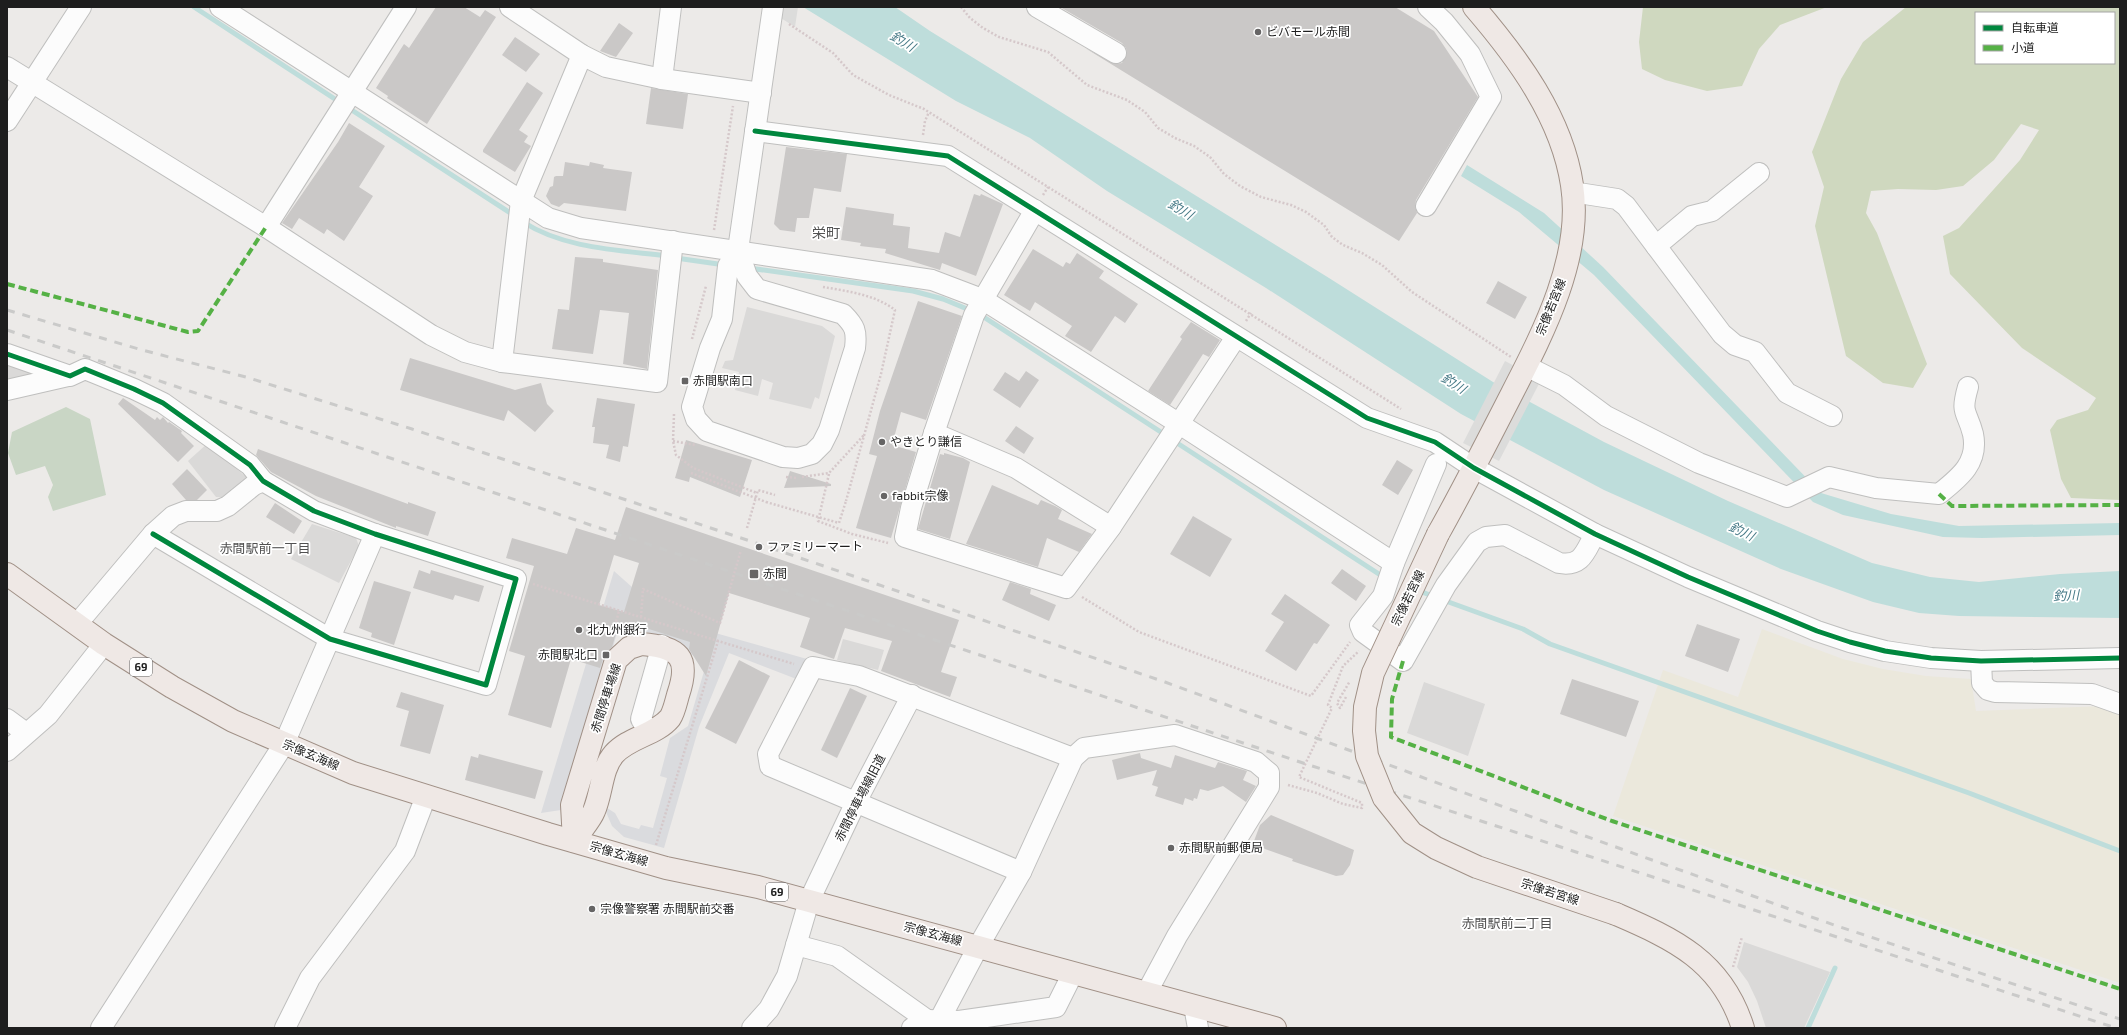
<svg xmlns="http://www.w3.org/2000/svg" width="2127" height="1035" viewBox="0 0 2127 1035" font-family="'Exo 2','Noto Sans JP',sans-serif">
	<rect width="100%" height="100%" fill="#eceae8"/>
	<path fill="#ebe8dc" d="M1762,629L1843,659L1883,669L1926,676L1971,679L1976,711L2104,706L2120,710V983L1613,816L1663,670L1738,697Z"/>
	<g fill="#cfd8bf" fill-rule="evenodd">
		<path d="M1643,7H1827L1780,25L1759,49L1742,86L1707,91L1665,80L1642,69L1639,42Z"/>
		<path d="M1906,7H2120V500L2071,498L2061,479L2050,430L2057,420L2088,410L2096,398L2022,348L1950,274L1943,236L1959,228L2020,160L2039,130L2021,124L1994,160L1963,186L1936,190L1898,189L1871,191L1866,213L1877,233L1927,364L1913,388L1883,383L1846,356L1815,226L1824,187L1812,152L1841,79L1863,42ZM1976,13H2114V63H1976Z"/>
	</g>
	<path fill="#c9d6c5" d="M66,407L90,419L106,495L53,511L48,497L53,485L45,466L16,475L8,453L12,432Z"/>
	<g fill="#dad9d8">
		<path d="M747,307L822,326L835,336L819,399L815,397L811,409L769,399L773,383L762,379L758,396L735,390L739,372L722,368L725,361L733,360Z"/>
		<path d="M7,359L46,372L7,385Z"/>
		<path d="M208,443L248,479L223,497H216L188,461Z"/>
		<path d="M312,524L356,538L359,546L339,583L291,559Z"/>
		<path d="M843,639L884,650L878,670L837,660Z"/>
		<path d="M1424,682L1485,704L1468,756L1407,733Z"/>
		<path d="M1744,942L1830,972L1804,1028H1766L1757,1001L1748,982L1737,967Z"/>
	</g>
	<path fill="#dadbde" d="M614,571L642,596L687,625L807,659L799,680L729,653L699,727L664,848L624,837L612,826L606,812L607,808L615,813L621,824L639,829L641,825L653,828L667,778L660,776L670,738L688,726L707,661L687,653L682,644L673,640L633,628L616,636L575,792L561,810L541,813Z"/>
	<g fill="#bedddb">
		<path d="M803,7H895L930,31L1329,278L1493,382L1604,442L1728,501L1872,563L1930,577L1979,582L2060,574L2120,571V618L1959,616L1919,613L1873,602L1781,569L1604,490L1461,414L1266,288L1107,191L1030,138L956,101Z"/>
		<path d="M1467,165L1544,213L1603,267L1821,493L1891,514L1959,526L2120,523V535L1982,538L1943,537L1843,515L1813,502L1594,275L1519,212L1461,176Z"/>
	</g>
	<g fill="#dcdcdb">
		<path d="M763,7H798L795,27L773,13Z"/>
		<path d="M1505,361L1541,380L1499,461L1463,443Z"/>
	</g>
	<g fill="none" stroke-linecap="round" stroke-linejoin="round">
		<g stroke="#bedddb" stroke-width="5">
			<path d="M194,7L341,103"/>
			<path d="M347,107L515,216"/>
			<path d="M523,222C565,249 620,250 668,256"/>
			<path d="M676,258L725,265"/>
			<path d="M749,268L913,291L943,299L972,311"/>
			<path d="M979,314L1167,436"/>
			<path d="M1174,441L1385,578"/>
			<path d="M1417,590L1435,597"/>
			<path d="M1443,600L1523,629L1550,644L1969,793L2120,851"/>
			<path d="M1808,1028L1835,968"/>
		</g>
	</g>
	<g fill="#cac8c7" fill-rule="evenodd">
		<path d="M436,7H464L480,17L485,10L496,17L427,124L387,98L388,96L376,88L404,44L409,48Z"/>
		<path d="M1060,7H1395L1434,31L1478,97L1416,200L1415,206L1417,213L1399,241L1085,48L1116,64L1122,63L1127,53L1126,48L1122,43Z"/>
		<path d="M619,23L633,33L616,57L600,51Z"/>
		<path d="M515,37L540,54L526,72L502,55Z"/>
		<path d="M527,82L543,93L519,130L528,136L524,142L531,146L515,172L483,152V150Z"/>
		<path d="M651,88L688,94L683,129L646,124Z"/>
		<path d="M349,123L385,146L359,187L373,196L344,241L327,229L324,234L299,218L292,229L282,223L338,142Z"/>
		<path d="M786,147L847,154L841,192L814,188L809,218H797L795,232L780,230L774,224Z"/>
		<path d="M565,162L589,166L590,162L604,165L603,168L632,172L626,211L564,203L559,207L551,204L546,196L550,187L553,186L554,177L556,176H563Z"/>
		<path d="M974,194L980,196L981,194L1003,204L976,276L942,263L940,270L885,253L886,249L860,246L861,243L841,240L846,207L894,214L893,225L910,227L908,248L939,253L945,232L960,237Z"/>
		<path d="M1033,249L1063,267L1066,262L1070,264L1077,253L1104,271L1099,278L1138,304L1125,323L1115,316L1091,352L1065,336L1072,326L1035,302L1030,311L1004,295Z"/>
		<path d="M575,257L603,259V262L658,270L647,369L623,364L629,313L600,310L593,354L552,349L558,309L569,310Z"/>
		<path d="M1498,281L1527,297L1515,319L1486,303Z"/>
		<path d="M918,301L962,316L926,420L901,412L892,445L916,452L891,538L856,528L877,456L869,454L880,411Z"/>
		<path d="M1191,322L1220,340L1209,357L1203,354L1170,405L1148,391L1182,339L1180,337Z"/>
		<path d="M410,358L515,390L541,383L547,404L554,411L535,432L508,410L504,421L400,390Z"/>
		<path d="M1026,371L1039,380L1020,408L993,390L1005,372L1019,381Z"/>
		<path d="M123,398L155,420L157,417L160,420L163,417L168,423L169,422L182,431L181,433L194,446L178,462L118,404Z"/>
		<path d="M597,398L635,404L628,447L623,446L620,462L606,458L609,445L593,443L595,427H592Z"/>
		<path d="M1016,426L1034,438L1024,454L1005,441Z"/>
		<path d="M686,440L752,460L740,497L690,477L689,482L675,478Z"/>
		<path d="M258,449L408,504V502L436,512L428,536L396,526V528L316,496L271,472L256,455Z"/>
		<path d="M944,453L963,458L970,462L950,539L918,529L940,454L944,455Z"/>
		<path d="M1397,460L1413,470L1398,495L1382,485Z"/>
		<path d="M187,469L207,490L197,500H186L172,484Z"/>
		<path d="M790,471L831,484V486L784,488Z"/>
		<path d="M992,485L1038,505L1041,500L1055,506L1062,510L1058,519L1092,534L1079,552L1047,538L1038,567L966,544Z"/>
		<path d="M275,503L302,521L294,534L266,517Z"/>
		<path d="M626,507L959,620L941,672L957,677L950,697L881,671L892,641L845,628L834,659L800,647L810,618L729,593L706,676L689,649L690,642L633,624L617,630L612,647L604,656L600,668L571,659L551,728L508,715L525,656L509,651L534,566L506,558L512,538L567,554L576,528L615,540ZM614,555L639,563L624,612L599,605Z"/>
		<path d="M1193,516L1232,539L1210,577L1170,554Z"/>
		<path d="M1342,569L1366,586L1356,601L1331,583Z"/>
		<path d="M419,570L430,574L431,570L484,586L479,602L455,595L453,600L413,588Z"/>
		<path d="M374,581L411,592L394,645L371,637L372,633L359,628Z"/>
		<path d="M1010,582L1031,589L1030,594L1056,605L1049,621L1002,600Z"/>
		<path d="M1285,594L1330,625L1317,644L1314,643L1296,671L1265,651L1284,622L1271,614Z"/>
		<path d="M1697,624L1740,639L1728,672L1685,656Z"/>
		<path d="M739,660L770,676L736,744L705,728Z"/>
		<path d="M1572,679L1639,701L1626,737L1560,714Z"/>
		<path d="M850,688L867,696L837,758L821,750Z"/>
		<path d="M401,692L444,705L430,754L400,746L409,711L396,707Z"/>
		<path d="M1140,753L1141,758L1171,768L1175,755L1215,768L1218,762L1247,771L1243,780L1256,786L1246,802L1223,786L1208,791L1200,789L1197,799L1194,798L1193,801L1185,798L1183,805L1155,796L1158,787L1152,785L1157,770L1117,780L1112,760Z"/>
		<path d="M479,754L543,771L535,799L465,780L471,756L478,758Z"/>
		<path d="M1271,815L1354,850L1350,865L1343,875L1336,876L1292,861L1293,859L1265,849L1254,841L1260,825Z"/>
	</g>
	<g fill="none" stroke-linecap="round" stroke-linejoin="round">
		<defs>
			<g id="minor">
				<path d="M220,7L548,218L581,228L932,280L982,299L1178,423L1394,563"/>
				<path d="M510,7L582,55L606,67L662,79L761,93"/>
				<path d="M1037,7L1116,53"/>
				<path d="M7,67L266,227L431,335L465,352L502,362L657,382L673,241"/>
				<path d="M662,79L671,7"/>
				<path d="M7,121L81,7"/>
				<path d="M755,131L948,156L1367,418L1435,442L1474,468L1595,534L1688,577L1817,631L1850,642L1885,651L1931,658L1981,661L2120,658"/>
				<path d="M1572,192L1617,199L1626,206L1722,334L1735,345L1755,352L1787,393L1832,416"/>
				<path d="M1426,206L1491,97L1470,54L1444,22L1428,7"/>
				<path d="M1035,210L974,315L934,433L911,508L905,537L1066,588L1111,527L1236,337"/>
				<path d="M266,227L406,7"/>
				<path d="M1656,246L1692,216L1712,211L1759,173"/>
				<path d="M738,250L728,266L722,319L710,348L692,407L696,419L707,431L783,457L798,458L812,454L822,444L829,430L855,348C857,331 855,326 843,314L757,289L747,276L738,250L773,7"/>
				<path d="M7,354L70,376L85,369L134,389L163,403L250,465L263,481L314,511L375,534L516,579L486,685L330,639L153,534"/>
				<path d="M502,362L521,201L582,55"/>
				<path d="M1526,366L1564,385L1606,416L1699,463L1787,497L1829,477L1876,488L1939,494C1959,478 1979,463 1973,434C1967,410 1960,415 1968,387"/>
				<path d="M7,390L68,376"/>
				<path d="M934,433L1016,468L1111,527"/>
				<path d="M1436,464L1394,563L1383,596L1360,625L1363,632L1403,661L1446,585L1477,542L1486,537L1505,535L1559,563C1582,567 1585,552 1595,534"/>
				<path d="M77,624L153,534L173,516L186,511H217L228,506L254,485L263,481"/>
				<path d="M1981,661L1982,683L1988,690L1995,692L2092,694L2120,704"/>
				<path d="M7,719L26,733"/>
				<path d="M649,732L641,719L662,645"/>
				<path d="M7,751L48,715L104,644"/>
				<path d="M1021,872L770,766L768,754L813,667L859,676L1073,758"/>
				<path d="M796,945L837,956L927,1020"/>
				<path d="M1194,1006L1198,1028"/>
				<path d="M939,1021L978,947L1021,872L1073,758L1084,748L1175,735L1256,762L1269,773V787L1177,936L1147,992"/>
				<path d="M101,1028L284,744L375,534"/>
				<path d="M285,1028L310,978L405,851L426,796"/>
				<path d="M752,1028L769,1009L787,976L809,901L856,802L912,695"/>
				<path d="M912,1028L927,1020L959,1021L1056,1007L1073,973"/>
			</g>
			<g id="major">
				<path d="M1438,534C1461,493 1482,452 1503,411C1537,344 1584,262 1572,185C1562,118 1518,58 1474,7"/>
				<path d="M7,574L104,644L172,687L233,721L353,773L548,834L666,868L758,887L1275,1028"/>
				<path d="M641,644C679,647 691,657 678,695C676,702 674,712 670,718C656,735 629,737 614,754C601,769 602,793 594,811C590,821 580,831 574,841L572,805L616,660L629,648Z"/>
				<path d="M1616,914C1674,939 1722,961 1743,1028"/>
			</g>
		</defs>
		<use href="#minor" stroke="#bfbfbe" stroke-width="22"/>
		<use href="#major" stroke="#a09086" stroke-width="24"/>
		<g stroke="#d5c8ca" stroke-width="2.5" stroke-dasharray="2 2" stroke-linecap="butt">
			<path d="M961,7L970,18L983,28L999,37L1048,52L1087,85L1127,100L1145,112L1158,128L1175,138L1194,146L1210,157L1224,174L1240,186L1261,197L1291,205L1306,212L1324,225L1332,237L1343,245L1362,253L1382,265L1412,292L1511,357"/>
			<path d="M789,24L833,53L853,75L889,95L924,109L1401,409"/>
			<path d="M923,135L925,121L929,112"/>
			<path d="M1043,195L1048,187"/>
			<path d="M714,230L733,106"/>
			<path d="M823,287C847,291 876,295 895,310L881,374L846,501"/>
			<path d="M1246,321L1251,313"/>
			<path d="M692,339L706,286"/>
			<path d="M674,414L673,441L676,455L693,468L757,493"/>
			<path d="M673,441L695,445"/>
			<path d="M691,473L766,502"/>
			<path d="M829,474L818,521L852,534L888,543"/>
			<path d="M786,477L797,478"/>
			<path d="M802,477L829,473L864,435"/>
			<path d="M747,528L758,490L775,495"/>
			<path d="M533,584L718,641"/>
			<path d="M1082,597L1139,632L1311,696L1350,642"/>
			<path d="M641,617L643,589L720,623L741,550"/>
			<path d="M612,637L619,611"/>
			<path d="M1346,697L1340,708L1337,703L1350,681"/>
			<path d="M1288,785L1317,793L1343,804L1362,808V803L1299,777L1332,708L1328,705L1343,666L1359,651"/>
			<path d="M656,845L718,641L794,664"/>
			<path d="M1733,967L1742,937"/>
		</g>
		<use href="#minor" stroke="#fcfcfc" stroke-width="20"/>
		<use href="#major" stroke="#efe8e5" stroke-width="22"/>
		<g stroke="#cacac9" stroke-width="3" stroke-dasharray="8 8" stroke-linecap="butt">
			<path d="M7,310L142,350L246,377L412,429L756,543L1165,682L1462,792L1834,925L2120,1019"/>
			<path d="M7,330L1300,762L2116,1028"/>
		</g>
		<defs>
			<path id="major-bridge" d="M1438,534L1373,673L1365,707L1364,731L1367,756L1384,798L1412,833L1436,848L1477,867L1616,914"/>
		</defs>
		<use href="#major-bridge" stroke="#a09086" stroke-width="24" stroke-linecap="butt"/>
		<path stroke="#d5c8ca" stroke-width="2.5" stroke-dasharray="2 2" stroke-linecap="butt" d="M766,502L839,523L846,501"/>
		<use href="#major-bridge" stroke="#efe8e5" stroke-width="22"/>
		<g stroke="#55b145" stroke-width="4" stroke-dasharray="8 4" stroke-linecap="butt">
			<path d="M7,284L188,332L198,331L266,227"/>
			<path d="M1939,494L1952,506L2120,505"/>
			<path d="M1403,661L1392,699L1391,737L1612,821L2120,989"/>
		</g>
		<defs>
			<g id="cycleway">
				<path d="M755,131L948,156L1367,418L1435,442L1474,468L1595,534L1688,577L1817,631L1850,642L1885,651L1931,658L1981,661L2120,658"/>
				<path d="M7,354L70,376L85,369L134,389L163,403L250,465L263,481L314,511L375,534L516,579L486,685L330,639L153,534"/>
			</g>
		</defs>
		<use href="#cycleway" stroke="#fff" stroke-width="8"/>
		<use href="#cycleway" stroke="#00873e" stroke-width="5"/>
	</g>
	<g fill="#666565" stroke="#fff" stroke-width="1.5">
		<circle cx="1258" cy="32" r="4"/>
		<rect x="681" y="377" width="8" height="8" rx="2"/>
		<circle cx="882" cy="442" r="4"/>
		<circle cx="884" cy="496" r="4"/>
		<circle cx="759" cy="547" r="4"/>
		<rect x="749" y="569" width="10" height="10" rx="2"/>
		<circle cx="579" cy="630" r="4"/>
		<rect x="602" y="651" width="8" height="8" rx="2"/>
		<circle cx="1171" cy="848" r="4"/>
		<circle cx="592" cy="909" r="4"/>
	</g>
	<g text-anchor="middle" stroke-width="3.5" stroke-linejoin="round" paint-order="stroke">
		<g fill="#fff" stroke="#626262" stroke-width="1">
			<rect x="130" y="658" width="22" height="18" rx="3"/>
			<rect x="766" y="883" width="22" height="18" rx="3"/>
		</g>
		<g font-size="11" font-weight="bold" fill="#1e1e1e">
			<text x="141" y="671">69</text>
			<text x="777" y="896">69</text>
		</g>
		<g font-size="12" fill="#1e1e1e" stroke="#fff" text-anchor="start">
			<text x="1266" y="36">ビバモール赤間</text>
			<text x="693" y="385">赤間駅南口</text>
			<text x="890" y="446">やきとり謙信</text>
			<text x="892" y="500">fabbit宗像</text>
			<text x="767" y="551">ファミリーマート</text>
			<text x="763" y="578">赤間</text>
			<text x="587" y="634">北九州銀行</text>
			<text x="598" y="659" text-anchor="end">赤間駅北口</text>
			<text x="1179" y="852">赤間駅前郵便局</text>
			<text x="600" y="913">宗像警察署 赤間駅前交番</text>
		</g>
		<g font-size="12" fill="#1e1e1e" stroke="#fff">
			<text transform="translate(1551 307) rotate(-68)" y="4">宗像若宮線</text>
			<text transform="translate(1408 598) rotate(-64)" y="4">宗像若宮線</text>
			<text transform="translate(606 698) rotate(-72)" y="4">赤間停車場線</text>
			<text transform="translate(311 755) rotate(23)" y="4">宗像玄海線</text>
			<text transform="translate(860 798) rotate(-63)" y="4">赤間停車場線旧道</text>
			<text transform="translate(619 854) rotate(16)" y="4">宗像玄海線</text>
			<text transform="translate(1550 892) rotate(18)" y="4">宗像若宮線</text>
			<text transform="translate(933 934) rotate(15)" y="4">宗像玄海線</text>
		</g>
		<g font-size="13" font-style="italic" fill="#477a87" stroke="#fff">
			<text transform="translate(903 41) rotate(31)" y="5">釣川</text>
			<text transform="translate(1181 209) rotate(31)" y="5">釣川</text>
			<text transform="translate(1454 383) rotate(32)" y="5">釣川</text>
			<text transform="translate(1742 531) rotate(26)" y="5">釣川</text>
			<text transform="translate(2066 595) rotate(-2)" y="5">釣川</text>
		</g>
		<g font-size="13" fill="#515151" stroke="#fff">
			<text x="265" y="553">赤間駅前一丁目</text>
			<text x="1507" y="928">赤間駅前二丁目</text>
		</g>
		<g font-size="14" fill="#515151" stroke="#fff">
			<text x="826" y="238">栄町</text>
		</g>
	</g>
	<rect width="2127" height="1035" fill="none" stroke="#1e1e1e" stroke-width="16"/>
	<rect x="1975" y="12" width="140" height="52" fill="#ffffff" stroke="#a5a5a5"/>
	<rect x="1983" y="25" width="20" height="6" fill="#00873e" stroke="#a5a5a5"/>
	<text x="2011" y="32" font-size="12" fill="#1e1e1e">自転車道</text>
	<rect x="1983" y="45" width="20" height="6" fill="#55b145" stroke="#a5a5a5"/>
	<text x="2011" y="52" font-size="12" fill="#1e1e1e">小道</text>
</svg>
